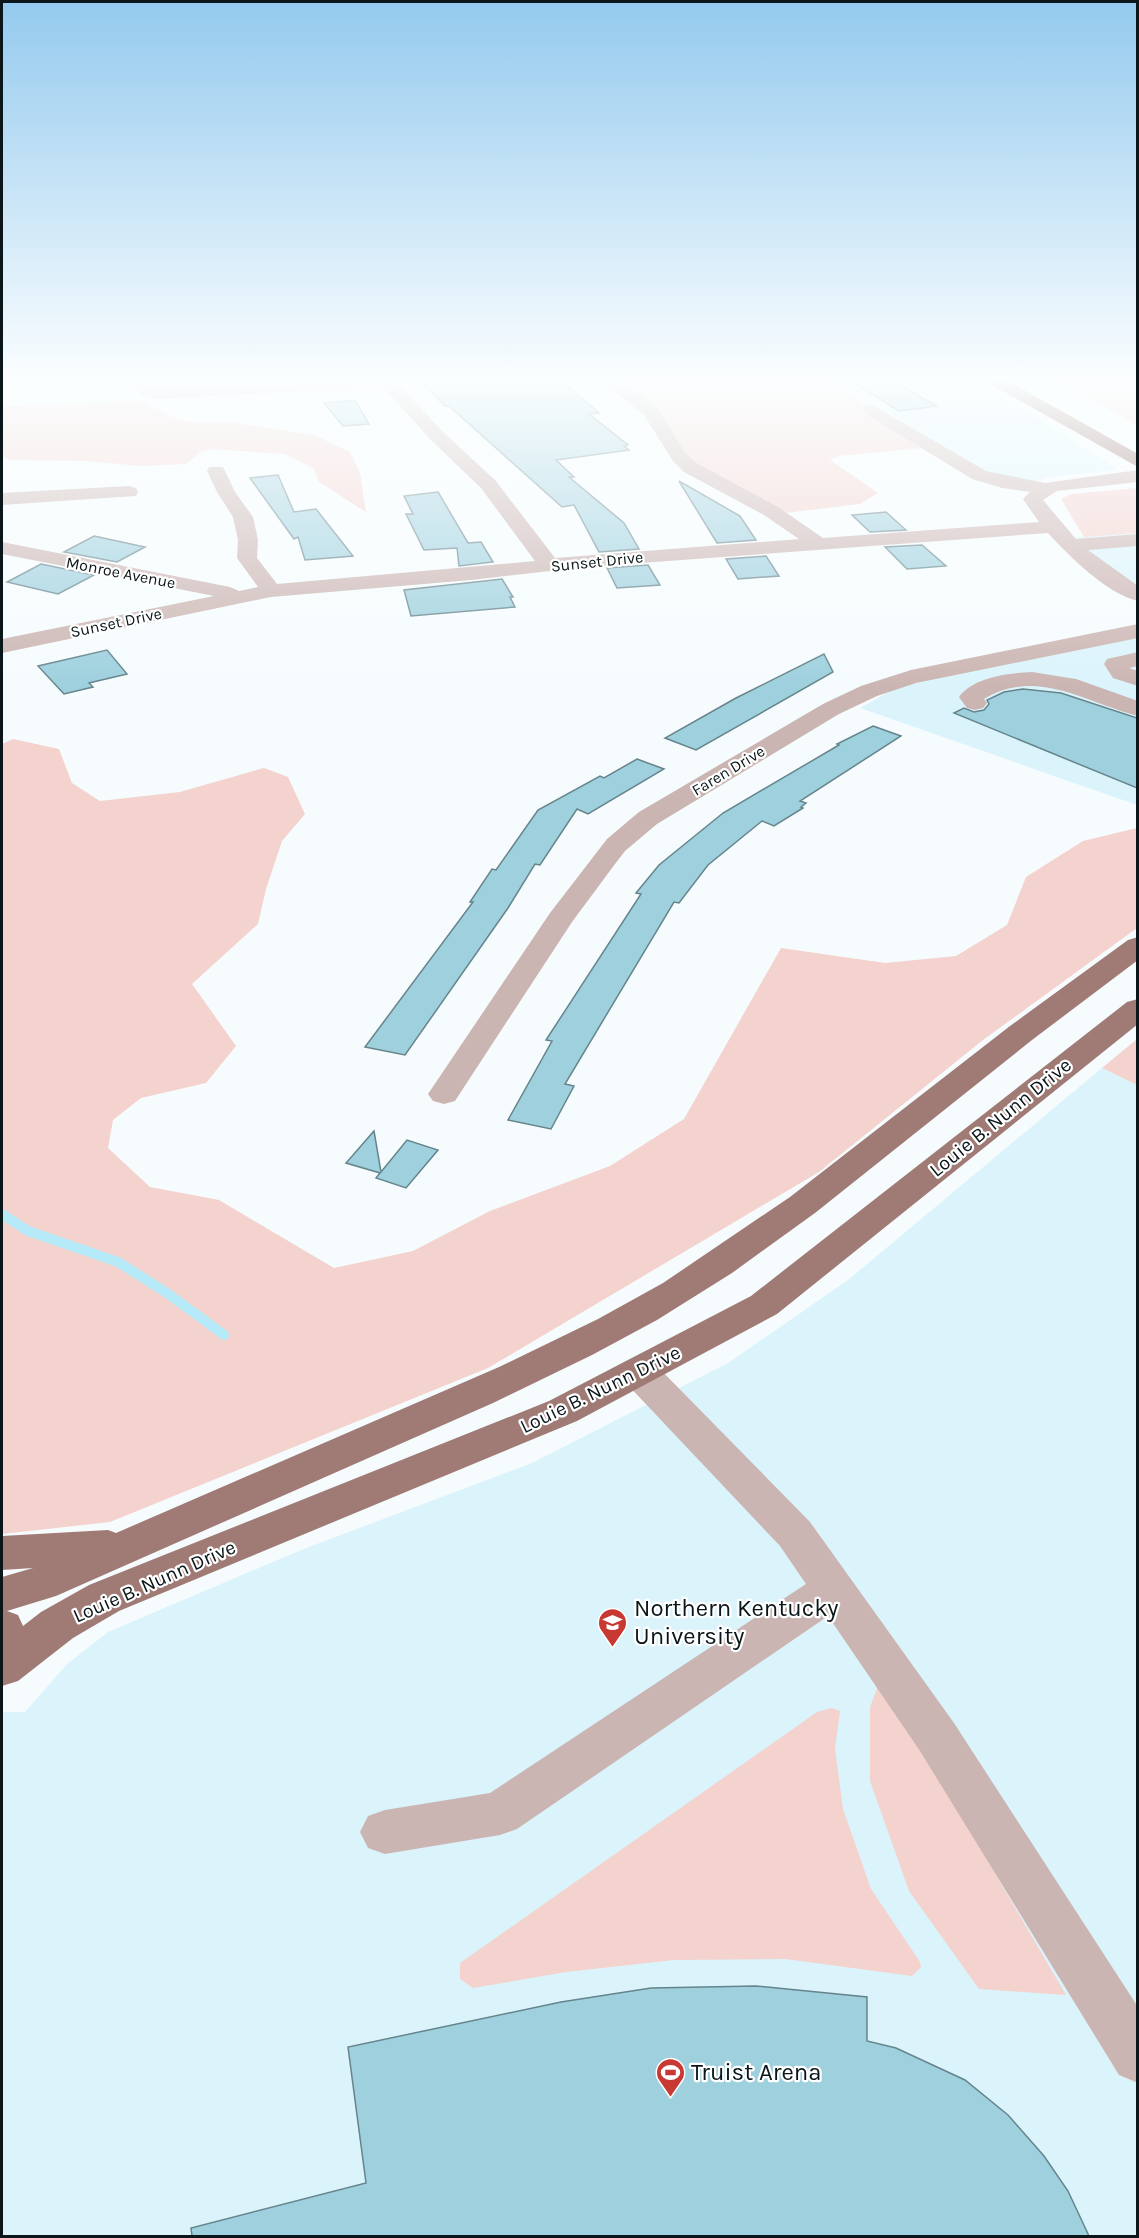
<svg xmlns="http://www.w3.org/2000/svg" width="1139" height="2238" viewBox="0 0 1139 2238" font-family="Karla,sans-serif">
	<rect width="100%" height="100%" fill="#f6fcfe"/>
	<g fill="#dbf4fb">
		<path d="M823,376H964L1023,409L1114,467L1115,470L1050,477L1012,488L896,432L866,414V407Z"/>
		<path d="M1137,533V587L1099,560L1075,537Z"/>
		<path d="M1137,637V805L860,708L896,688L972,670Z"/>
		<path d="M1102,1068L1137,1085V2236H2V1712H25L67,1664L108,1632L301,1550L532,1463L728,1363L848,1280Z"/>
	</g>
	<g fill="#f4d2cd">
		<path d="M608,376H823L866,407V414L922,448L839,456L830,460L878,493L860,504L785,513L693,463L625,386Z"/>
		<path d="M1048,376H1137V426L1067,384Z"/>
		<path d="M144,401L168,415L189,422H229L314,435L350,452L360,473L366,512L319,482L313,468L285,454L212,449L200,452L186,464L141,466L88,461L10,460L2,457V406Z"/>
		<path d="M1137,488V533L1084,537L1061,499L1071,494Z"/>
		<path d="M13,739L59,749L72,783L100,801L180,792L264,768L288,777L305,814L282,841L266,889L258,924L192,984L236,1046L206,1083L141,1098L113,1120L108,1148L150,1187L219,1200L334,1268L413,1251L490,1211L610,1166L684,1119L781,948L885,963L956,956L1007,925L1026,877L1083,841L1137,828V928L983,1040L819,1172L488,1368L110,1522L2,1534V744Z"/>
		<path d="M1137,1039V1085L1102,1068Z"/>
		<path d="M881,1678L1066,1995L979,1989L909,1891L870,1781V1707Z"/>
		<path d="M832,1708L840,1711L835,1749L843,1809L871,1889L920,1962L921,1967L912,1976L785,1959L674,1960L566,1972L473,1988L460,1979V1963L817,1712Z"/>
	</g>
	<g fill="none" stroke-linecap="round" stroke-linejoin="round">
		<path stroke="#b7eaf8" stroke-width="10" d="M2,1214L28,1231L118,1262L167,1293L224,1335"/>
	</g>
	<g fill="#9ed0de" stroke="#66848c" stroke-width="1.5">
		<path d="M551,376L555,379H559L599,413L589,414L628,445L624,446L629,450L556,460L574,477H569L624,523L639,549L599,552L574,505L562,507L449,406H445L423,384L465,380L467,386Z"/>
		<path d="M847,376H884L937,406L899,411L846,378Z"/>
		<path d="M355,400L369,424L343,426L324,403Z"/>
		<path d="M278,475L294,512L316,509L353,556L305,560L298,537L294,539L250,478Z"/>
		<path d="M679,481L740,516L756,540L717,543Z"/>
		<path d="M438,492L468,543L481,542L493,562L459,566L457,548L424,550L406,514H413L404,496Z"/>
		<path d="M886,512L906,530L870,532L852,515Z"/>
		<path d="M94,536L145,547L117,562L64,552Z"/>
		<path d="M922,545L946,566L907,569L885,547Z"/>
		<path d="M766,556L779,576L738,579L726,559Z"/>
		<path d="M41,564L94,575L58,594L7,582Z"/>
		<path d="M648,565L660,585L617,588L607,568Z"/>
		<path d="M502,579L513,597H510L515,607L411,616L404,590Z"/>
		<path d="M107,650L127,674L89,683L93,687L64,694L38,666Z"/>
		<path d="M824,654L833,672L696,750L665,738L736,698Z"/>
		<path d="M1023,689L1061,693L1137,718V788L954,713L964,708L974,712L984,710L989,704L987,700L1004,692Z"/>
		<path d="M873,726L901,736L800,801L806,803L801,807L803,808L774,826L762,821L708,865L679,903L674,902L565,1084L574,1086L551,1129L508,1120L552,1041L546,1040L641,894L636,893L659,865L723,813L839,745L837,744Z"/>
		<path d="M637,759L664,769L588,814L577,809L540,865L535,864L508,908L405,1055L365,1047L473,902H470L492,869L496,870L538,810L600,776L604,778Z"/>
		<path d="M374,1131L381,1172L407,1140L438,1150L406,1188L376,1178L380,1173L346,1163Z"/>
		<path d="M756,1986L867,1997V2041L896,2048L965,2080L1008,2115L1044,2156L1068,2191L1089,2236H192L191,2228L366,2183L348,2047L561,2002L651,1988Z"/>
	</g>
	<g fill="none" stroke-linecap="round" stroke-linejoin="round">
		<g fill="#cbb5b2" fill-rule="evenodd">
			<path d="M137,376H153L149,384L158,389L391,376L442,431L495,480L555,558L799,539L764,515L684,472L673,461L644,415L595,376H613L657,408L686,454L698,464L778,507L823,538L1039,522L1023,499L1030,492L1002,488L972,479L866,414L863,410L866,406L872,405L986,471L1045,483L1138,470V482L1057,491L1043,500L1076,539L1138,534V546L1088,550L1138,586V601C1107,594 1069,556 1048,533L586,567L471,580L271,597L2,653V639L214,596L2,554V542L230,587L239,591L258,587L237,558L238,540L233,517L217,492L207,471L209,467H223L235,492L253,517L258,540L257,558L277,584L535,561L481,488L430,439L383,387L158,399C146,397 139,395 132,385Z"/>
			<path d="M129,486L136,488L138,492L136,496L2,505V493Z"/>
			<path d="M1138,624V638L916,683L877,696L839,714L657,824L625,851L615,864L572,922L455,1101L444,1104L433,1101L428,1094L550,913L607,839L639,812L823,704L861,686L911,670Z"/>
			<path d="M1138,652V666L1129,668L1138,671V686L1113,678L1104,664L1107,659Z"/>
			<path d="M1032,672L1076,679L1138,701V716C1086,703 1037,667 984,699L987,703L983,708L975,710L967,708L959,697C973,677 1010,673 1032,672Z"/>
			<path d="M639,1358L653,1362L810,1522L954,1723L1138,2007V2083L1119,2075L920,1751L828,1616L517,1829L500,1835L385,1854L368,1848L360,1832L368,1816L385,1810L490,1793L806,1584L780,1546L625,1382L620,1372L625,1362Z"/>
		</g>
		<path fill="#a07b76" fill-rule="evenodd" d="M1138,937V960L1032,1040L815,1213L732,1273L657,1320L592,1355L493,1403L56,1596L7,1611L18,1615L23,1626L41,1612L89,1585L549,1401L751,1296L1127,1002L1138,999V1024L777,1314L577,1421L119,1611L73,1638L18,1681L2,1686V1577L33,1568L2,1570V1536L108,1530L116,1533L499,1367L598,1319L663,1283L790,1197L1010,1026L1128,940Z"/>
		<path fill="#906660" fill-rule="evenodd" d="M979,376H999L1138,454V467L981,379Z"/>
	</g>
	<linearGradient id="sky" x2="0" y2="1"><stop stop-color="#94caee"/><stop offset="0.55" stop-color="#fbfeff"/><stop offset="1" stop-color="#fbfeff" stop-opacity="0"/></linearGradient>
	<rect width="1139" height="689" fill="url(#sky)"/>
	<defs>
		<symbol id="university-pin" viewBox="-11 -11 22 30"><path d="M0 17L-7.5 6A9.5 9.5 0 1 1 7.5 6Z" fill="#c73932" stroke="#fff"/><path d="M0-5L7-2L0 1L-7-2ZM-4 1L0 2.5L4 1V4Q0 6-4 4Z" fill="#fff"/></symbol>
		<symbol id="stadium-pin" viewBox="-11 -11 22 30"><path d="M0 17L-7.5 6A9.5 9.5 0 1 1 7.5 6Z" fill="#c73932" stroke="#fff"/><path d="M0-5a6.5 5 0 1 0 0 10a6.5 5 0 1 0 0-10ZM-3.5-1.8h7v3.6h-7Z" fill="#fff"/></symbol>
	</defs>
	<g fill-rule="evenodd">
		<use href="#university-pin" x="596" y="1606" width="33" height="45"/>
		<use href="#stadium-pin" x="654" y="2056" width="33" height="45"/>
	</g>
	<g text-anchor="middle" stroke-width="4.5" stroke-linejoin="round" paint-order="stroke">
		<g font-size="16" fill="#0a1619" stroke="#fff">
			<text transform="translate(597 561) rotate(-6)" y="6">Sunset Drive</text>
			<text transform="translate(121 572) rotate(11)" y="6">Monroe Avenue</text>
			<text transform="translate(116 622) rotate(-12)" y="6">Sunset Drive</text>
			<text transform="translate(728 770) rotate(-31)" y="6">Faren Drive</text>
		</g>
		<g font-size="20" fill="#0a1619" stroke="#fff">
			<text transform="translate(1000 1117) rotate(-39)" y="7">Louie B. Nunn Drive</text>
			<text transform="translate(600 1389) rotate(-26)" y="7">Louie B. Nunn Drive</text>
			<text transform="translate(154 1581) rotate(-24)" y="7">Louie B. Nunn Drive</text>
		</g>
		<g font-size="24" fill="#0a1619" stroke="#fff" text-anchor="start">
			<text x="634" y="1616">Northern Kentucky<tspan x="634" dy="28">University</tspan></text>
			<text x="691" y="2080">Truist Arena</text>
		</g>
	</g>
	<rect width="1139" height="2238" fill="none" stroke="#0a1619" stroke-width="6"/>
</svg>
